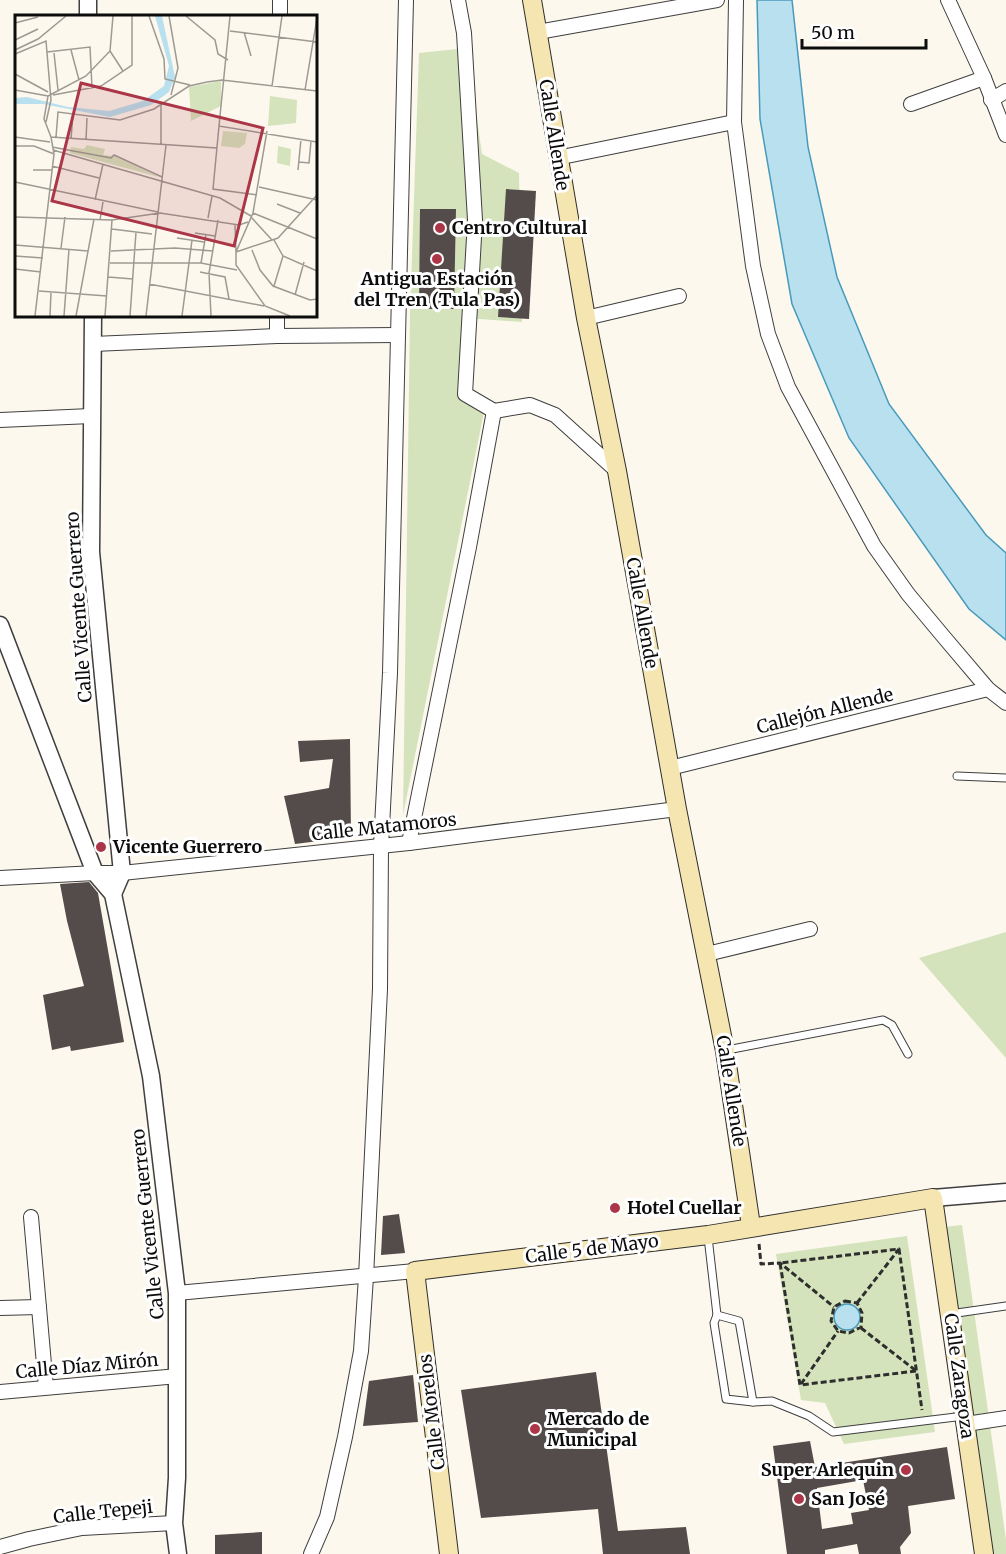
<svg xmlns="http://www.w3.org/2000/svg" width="1006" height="1554" viewBox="0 0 1006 1554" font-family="Merriweather,serif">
	<rect width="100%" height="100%" fill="#fdf8ed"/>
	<g fill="#d4e3bb">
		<path d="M467,48L482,154L519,173L522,322L466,318L461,398L484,412L403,815L410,314L419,53Z"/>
		<path d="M1006,932V1058L919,958Z"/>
		<path d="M962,1225L1006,1540V1554H989L944,1227Z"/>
		<path d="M907,1236L935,1432L844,1444L825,1403L801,1400L776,1254Z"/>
	</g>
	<g fill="#b8e0ee" stroke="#489abc" stroke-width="1.5">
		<path d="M757,0H792L808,147L837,277L889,404L986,535L1006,553V640L969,609L849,438L792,304L760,119Z"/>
		<circle cx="847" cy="1317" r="13"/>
	</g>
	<g fill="#534c4a" fill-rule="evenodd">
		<path d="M506,189L536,191L529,319L498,317Z"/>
		<path d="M420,209H456L454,309H419Z"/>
		<path d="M350,739L351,837L295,844L284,796L329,788L333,759L300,762L298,741Z"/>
		<path d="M89,882L98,893L124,1042L71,1051L70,1046L52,1050L43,995L84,986L67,921L60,884Z"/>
		<path d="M399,1214L405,1253L381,1255L383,1216Z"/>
		<path d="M596,1372L618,1531L686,1527L690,1554H603L598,1509L481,1518L461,1390Z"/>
		<path d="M413,1375L418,1422L363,1426L369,1381Z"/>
		<path d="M810,1441L815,1467L947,1447L955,1499L908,1506L911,1533L900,1547L901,1554H859L857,1544L825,1550V1554H787L773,1446ZM863,1480L869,1510L851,1513L853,1524L822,1529L817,1488Z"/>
		<path d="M262,1532V1554H215V1535Z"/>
	</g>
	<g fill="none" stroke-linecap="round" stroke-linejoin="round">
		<defs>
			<g id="service">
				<path d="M957,776L1006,778"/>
				<path d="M727,1050L883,1020L892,1025L908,1054"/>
				<path d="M708,1237L717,1315L714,1323L726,1399L753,1402L772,1401L809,1416L833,1432L964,1416"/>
				<path d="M950,1314L1006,1306"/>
				<path d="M717,1315L739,1321L753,1402"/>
			</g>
			<g id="minor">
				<path d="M458,0L464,33L475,220L465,394L494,411L530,405L555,415L617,471"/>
				<path d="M736,0L734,122L753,266L768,334L788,387L874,546L908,594L943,636L988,689L1006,703"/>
				<path d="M948,0L984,78L1006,135"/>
				<path d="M280,16V0"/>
				<path d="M538,32L717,0"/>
				<path d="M991,100L1006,91"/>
				<path d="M911,104L984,78"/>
				<path d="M557,158L734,122"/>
				<path d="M586,318L679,296"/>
				<path d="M277,336V315"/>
				<path d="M93,344L277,336L398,335"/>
				<path d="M0,420L91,416"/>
				<path d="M670,768L988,689"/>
				<path d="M409,843L469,547L494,411"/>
				<path d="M0,878L95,873H122L409,843L677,809"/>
				<path d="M707,954L810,929"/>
				<path d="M31,1217L46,1387"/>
				<path d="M177,1293L415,1271"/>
				<path d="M0,1308L39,1307"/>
				<path d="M0,1392L178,1376"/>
				<path d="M966,1424L1006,1418"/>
				<path d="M0,1547L29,1539L82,1528L174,1523"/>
				<path d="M311,1554L327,1517L345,1437L361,1351L366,1277L380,989L381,846L390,673L406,0"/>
			</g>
			<g id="tertiary">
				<path d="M88,0V16"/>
				<path d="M93,315L91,552L122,873L113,894"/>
				<path d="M0,625L95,873L113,894L151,1076L177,1293V1478L174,1523L178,1554"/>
				<path d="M933,1198L1006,1192"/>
			</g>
			<g id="secondary">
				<path d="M532,0L586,318L617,471L677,809L725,1051L751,1226"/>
				<path d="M449,1554L415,1271L708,1235L933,1198L984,1554"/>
			</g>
		</defs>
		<use href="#service" stroke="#3f3f3f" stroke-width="9"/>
		<use href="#minor" stroke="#3f3f3f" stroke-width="16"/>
		<use href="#tertiary" stroke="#3f3f3f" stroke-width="19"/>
		<use href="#secondary" stroke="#2e2e2e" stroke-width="20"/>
		<g stroke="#2e2e2e" stroke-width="3" stroke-dasharray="6 3" stroke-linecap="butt">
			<path d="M759,1244L761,1264L780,1263L834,1307"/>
			<path d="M845,1301L857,1303L862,1313L861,1327L849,1333L838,1331L831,1321L834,1307Z"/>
			<path d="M857,1303L899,1249"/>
			<path d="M861,1328L915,1370"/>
			<path d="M916,1371L800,1385L780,1263L899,1249L922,1410"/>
			<path d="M801,1384L838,1331"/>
		</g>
		<use href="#service" stroke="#fff" stroke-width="7"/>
		<use href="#minor" stroke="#fff" stroke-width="14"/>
		<use href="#tertiary" stroke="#fff" stroke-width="16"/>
		<use href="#secondary" stroke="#f5e5b0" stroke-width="18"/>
	</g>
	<g fill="#aa3648" stroke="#fff" stroke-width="2">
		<circle cx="440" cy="228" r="6"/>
		<circle cx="437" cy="259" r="6"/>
		<circle cx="101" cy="847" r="6"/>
		<circle cx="615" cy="1208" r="6"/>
		<circle cx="535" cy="1429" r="6"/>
		<circle cx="906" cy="1470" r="6"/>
		<circle cx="799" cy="1499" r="6"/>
	</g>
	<g text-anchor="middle" stroke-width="6" stroke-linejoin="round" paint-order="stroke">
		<g font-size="18" fill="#0c0c0c" stroke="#fff">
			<text transform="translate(554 135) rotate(81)" y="6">Calle Allende</text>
			<text transform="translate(79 607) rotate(-94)" y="6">Calle Vicente Guerrero</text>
			<text transform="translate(642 613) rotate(80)" y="6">Calle Allende</text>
			<text transform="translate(825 711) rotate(-14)" y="6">Callejón Allende</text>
			<text transform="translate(384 827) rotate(-6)" y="6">Calle Matamoros</text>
			<text transform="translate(731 1091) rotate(81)" y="6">Calle Allende</text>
			<text transform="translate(148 1224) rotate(-96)" y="6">Calle Vicente Guerrero</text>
			<text transform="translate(592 1249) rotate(-7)" y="6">Calle 5 de Mayo</text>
			<text transform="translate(87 1366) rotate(-5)" y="6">Calle Díaz Mirón</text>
			<text transform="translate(959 1376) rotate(82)" y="6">Calle Zaragoza</text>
			<text transform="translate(432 1412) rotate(-97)" y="6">Calle Morelos</text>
			<text transform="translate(103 1512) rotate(-6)" y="6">Calle Tepeji</text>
		</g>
		<g font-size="18" font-weight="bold" fill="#0c0c0c" stroke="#fff" text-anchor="start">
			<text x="452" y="234">Centro Cultural</text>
			<text x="437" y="285" text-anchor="middle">Antigua Estación<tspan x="437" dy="21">del Tren (Tula Pas)</tspan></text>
			<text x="113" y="853">Vicente Guerrero</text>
			<text x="627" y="1214">Hotel Cuellar</text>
			<text x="547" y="1425">Mercado de<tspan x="547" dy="21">Municipal</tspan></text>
			<text x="894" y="1476" text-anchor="end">Super Arlequin</text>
			<text x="811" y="1505">San José</text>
		</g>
	</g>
	<g transform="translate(15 15)">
		<rect width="302" height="302" fill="#fdf8ed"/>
		<path d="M206,66V91L176,106L174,72ZM255,81L282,85L281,108L253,111ZM208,116L232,118L230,129L224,133L206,131ZM72,130L90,134L88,140L99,141L144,162L55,138L56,132L69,134ZM263,131L276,134L275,151L262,148Z" fill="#d4e3bb"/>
		<path d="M140,1H147L160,62L154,77L136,90L95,102L28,89H0V83L12,82L53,92L94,96L128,86L149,71L154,51Z" fill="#b8e0ee"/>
		<path fill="none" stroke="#9d9a93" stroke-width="1.5" d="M98,1L95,36L71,61L33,81L29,104L36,122L202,133M134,1L149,44L150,64L175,70M154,1L163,53L156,80M171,1L200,25L203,39L213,45M0,8L23,2M215,16L302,27M229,17L236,41M0,25L23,14M0,35L23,24L51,1M56,35L64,65M95,36L108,56M32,37L75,32L77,73M39,38L43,75M0,39L31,26L36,85L31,107M0,59L33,77M257,71L267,1M0,75L33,81M290,75L302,3M38,80L86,71L117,50V1M204,111L215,1M252,116L238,198L221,237V250L250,291L275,301M0,122L35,127M41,122L43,97L105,105L139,94L174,71L192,67L207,65L302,76M56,124L58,99M71,125L72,103M146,130V90M0,131H19L39,139M37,132L96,143L99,140L147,162M38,135L205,183L236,201M284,147L294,148L296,126M37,151L84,163M18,155H37M283,155L286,124M0,167L143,197M244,172L302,185M242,180L198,174L204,111L302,127M80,185L88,149M262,189L285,198M238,198L302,224M0,202L97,205L145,198L224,210L233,207M236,202L257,225M193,203L197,181M85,205L88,187M220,210L221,237M97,214L137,219M180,218L200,221M162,223L189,227M259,225L268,241L302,256M0,230L73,236M46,233L50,202M237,235L245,255L258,271L295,285L302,284M96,236L160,233L198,236M221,237L263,223L302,180M0,241L28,243M95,248H186L222,255M186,248L191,219M0,254L26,257M185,257L210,262L214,284M93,262L118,264M134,269L249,291M259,271L268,241M24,276L92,281M280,280L289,247M20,301L39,139L36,122M35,301L36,277M49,301L54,234M61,301L79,204M90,301L97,205M115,301L121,217M131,301L151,130M167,301L177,225M196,301L194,258L203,205"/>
		<path fill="#aa3648" fill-opacity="0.15" stroke="#aa3648" stroke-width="3" d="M66,68L248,113L219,231L37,186Z"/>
		<rect width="302" height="302" fill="none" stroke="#0c0c0c" stroke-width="3"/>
	</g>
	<path d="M802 39v9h124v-9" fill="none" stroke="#0c0c0c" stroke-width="3"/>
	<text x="811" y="39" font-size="18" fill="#0c0c0c" stroke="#ffffff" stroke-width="4.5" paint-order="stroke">50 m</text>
</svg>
